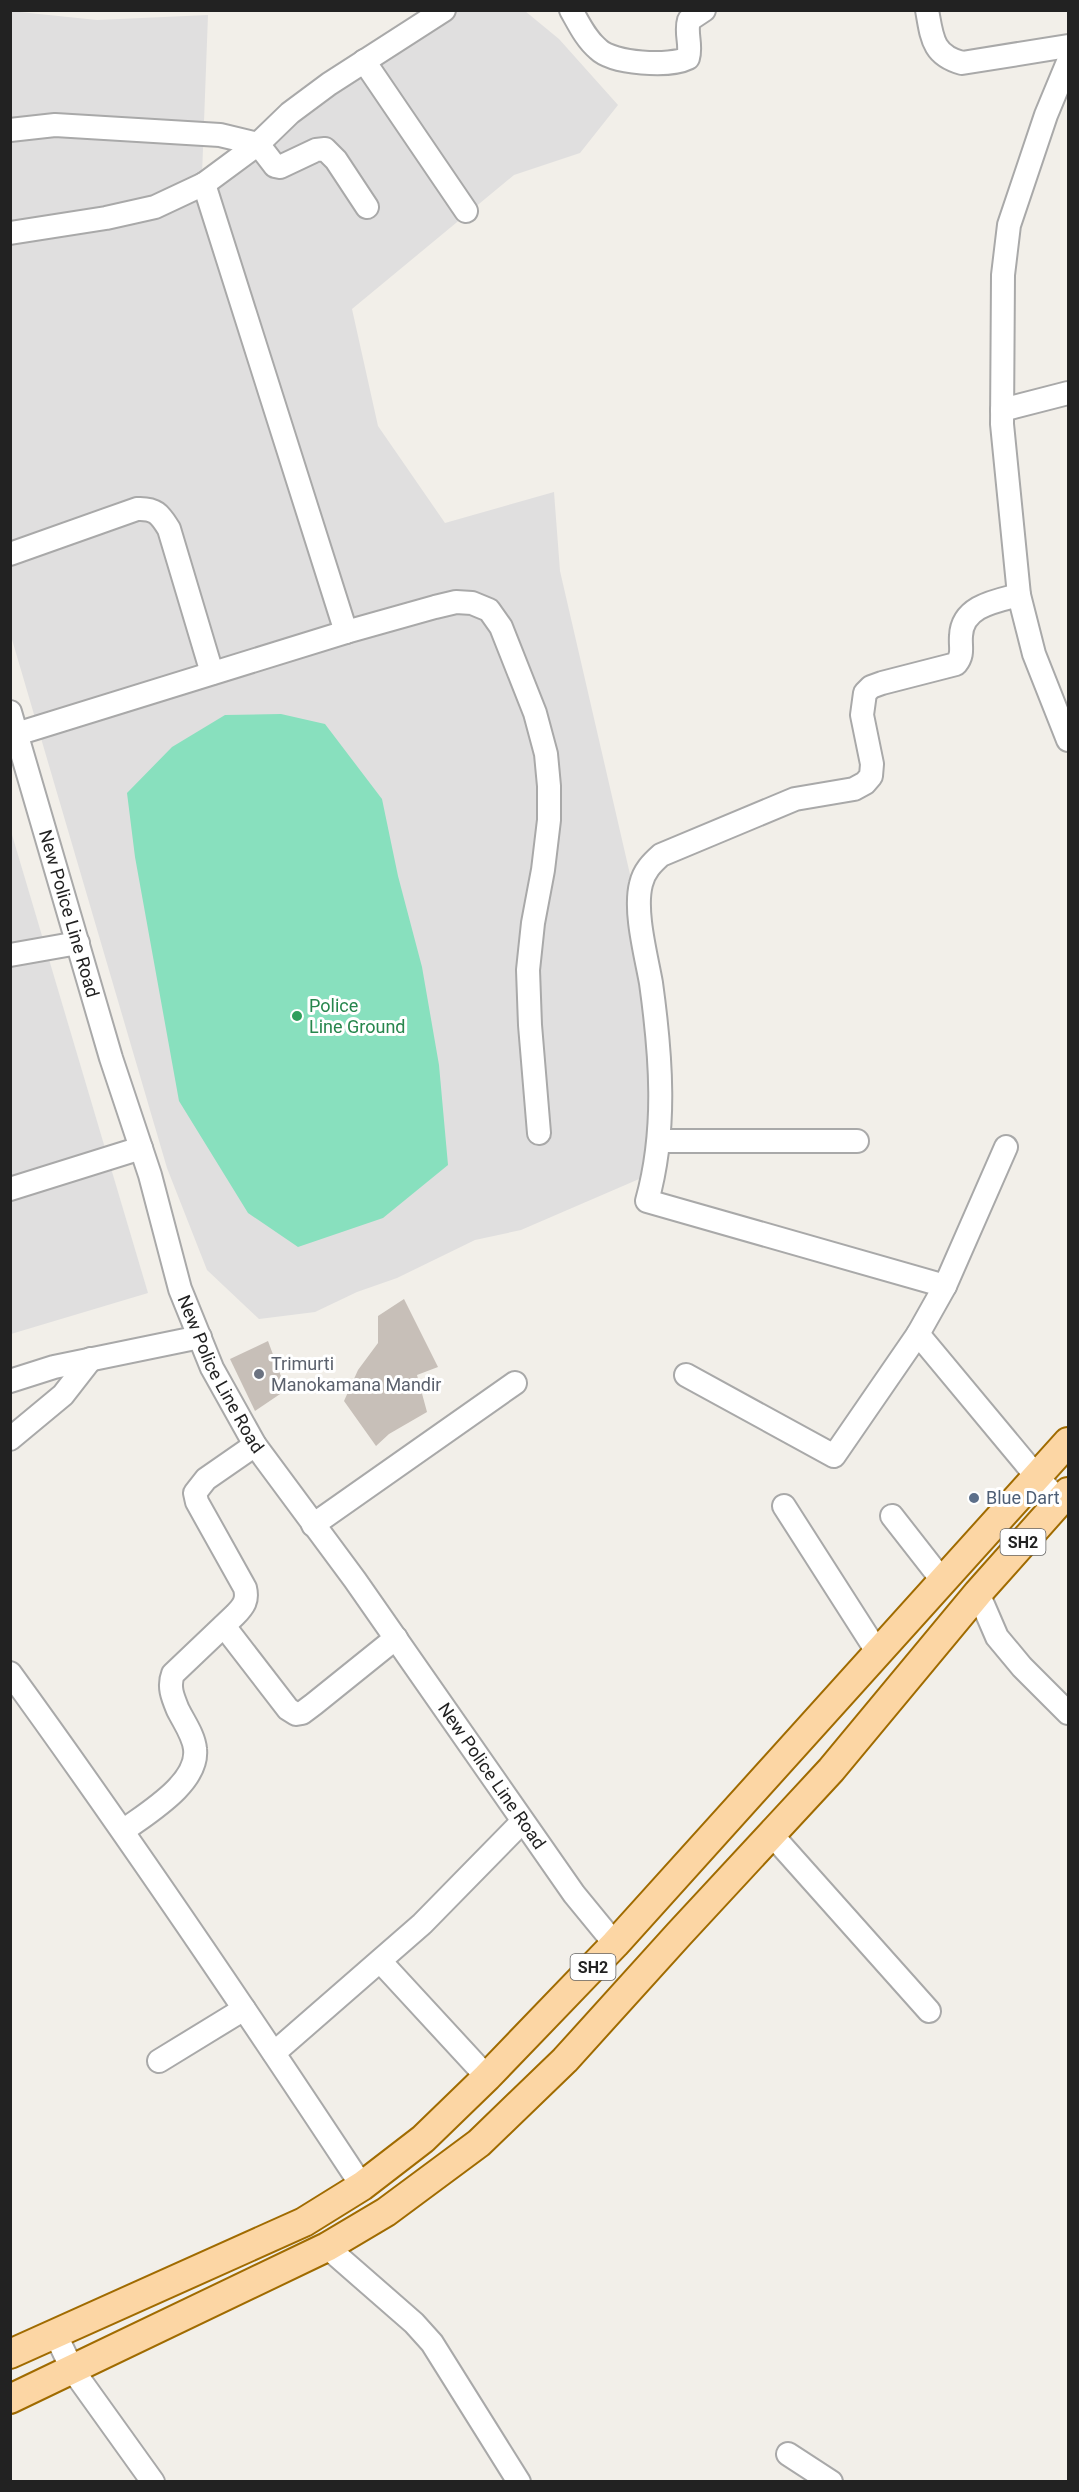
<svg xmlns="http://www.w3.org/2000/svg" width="1079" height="2492" viewBox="0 0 1079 2492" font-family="Roboto,sans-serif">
	<rect width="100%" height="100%" fill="#f2efe9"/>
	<g fill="#e0dfdf">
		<path d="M10,11L97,20L208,15L202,175L440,11H525L559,39L618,105L580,153L514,175L352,309L378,426L445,523L554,492L560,571L644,935L660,1170L521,1230L475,1240L397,1278L357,1292L315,1312L259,1319L207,1270L167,1168L11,636Z"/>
		<path d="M10,828L148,1293L11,1334H10Z"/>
	</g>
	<path fill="#88e0be" d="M281,714L325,724L382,799L398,876L422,967L439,1065L448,1165L383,1218L298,1247L248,1213L179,1101L135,857L127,793L172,747L225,715Z"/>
	<g fill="#c7bfb8">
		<path d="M404,1299L438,1367L417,1375L427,1412L389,1434L376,1446L344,1401L358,1370L378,1343V1316Z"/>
		<path d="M268,1341L286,1390L255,1411L230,1359Z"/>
	</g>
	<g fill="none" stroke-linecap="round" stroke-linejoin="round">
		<defs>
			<g id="minor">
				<path d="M571,10C579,24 586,39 598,49C613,64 670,67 688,58C692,45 685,33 689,20L704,10"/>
				<path d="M927,10C932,37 932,55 962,63L1068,46"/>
				<path d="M364,61L466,211"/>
				<path d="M1068,62L1046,115L1009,225L1003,275L1002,424L1019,595L1034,654L1068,740"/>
				<path d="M10,130L55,125L220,135L258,144L275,166L280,167L316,150L325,149L336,160L367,207"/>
				<path d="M204,184L346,632"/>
				<path d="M10,233L106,218L155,207L204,184L258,144L290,113L329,84L444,10"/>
				<path d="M1002,410L1068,393"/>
				<path d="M10,554L137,509C155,508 160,514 169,529L212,673"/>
				<path id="s1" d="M10,712L111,1058L150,1175L180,1289L212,1368L255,1445L355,1580L574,1894L615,1944"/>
				<path d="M10,736L346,632L435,607L456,602L472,603L489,610L501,627L535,713L546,754L549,786V820L543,870L533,923L528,970L530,1025L539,1133"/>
				<path d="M10,955L78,943"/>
				<path d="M659,1141H857"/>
				<path d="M10,1189L141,1148"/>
				<path d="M945,1286L647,1201C667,1130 661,1055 651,983C646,955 634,911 641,884C644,871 652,863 661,855L795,799L854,789L865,783L871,776L872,764L862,715L865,693L871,687L882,683L956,664C964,654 960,647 961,636C962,606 996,601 1019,595"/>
				<path d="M918,1334L1037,1477L1060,1501"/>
				<path d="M686,1375L834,1456L918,1334L945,1286L1006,1147"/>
				<path d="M10,1381L54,1367L200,1337"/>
				<path d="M10,1439L63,1395L91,1359"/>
				<path d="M784,1506L878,1653"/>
				<path d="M892,1516L942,1580"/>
				<path d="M313,1525L515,1383"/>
				<path d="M978,1593L997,1637L1022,1667L1068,1713"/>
				<path d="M224,1626L288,1709L296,1714L302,1713L314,1704L396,1638"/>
				<path d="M10,1673C132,1841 248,2013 362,2186"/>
				<path d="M123,1831C147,1813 199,1783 195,1749C194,1736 184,1722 178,1710C173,1698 168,1687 173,1674L235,1615C244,1606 248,1600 245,1588L197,1502L195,1493L206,1479L255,1445"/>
				<path d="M772,1835L929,2011"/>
				<path d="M380,1961L487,2077"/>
				<path d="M274,2053L422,1924L522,1822"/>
				<path d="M159,2061L244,2009"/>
				<path d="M327,2247L414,2323L432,2343L519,2482"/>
				<path d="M55,2333L72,2369L153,2482"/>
				<path d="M788,2454L831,2482"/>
			</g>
			<g id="major">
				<path d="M10,2354L304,2222L362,2186L423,2139L487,2077L615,1944L1068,1442"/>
				<path d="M10,2399L327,2247L386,2212L479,2143L565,2060L679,1934L831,1770L978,1593L1068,1492"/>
			</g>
		</defs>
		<use href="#minor" stroke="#a9a9a9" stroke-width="26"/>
		<use href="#major" stroke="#a06b00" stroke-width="32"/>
		<use href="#minor" stroke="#fff" stroke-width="22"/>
		<use href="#major" stroke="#fcd6a4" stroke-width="28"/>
	</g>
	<circle fill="#2e9e5b" stroke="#fff" stroke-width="2" cx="297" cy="1016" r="6"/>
	<circle fill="#6b7280" stroke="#fff" stroke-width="2" cx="259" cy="1374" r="6"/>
	<circle fill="#5c6f8a" stroke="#fff" stroke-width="2" cx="974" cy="1498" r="6"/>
	<g text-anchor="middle" stroke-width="6" stroke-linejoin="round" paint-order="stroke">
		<g fill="#fff" stroke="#646464" stroke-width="1.5">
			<rect x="1000.5" y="1529" width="45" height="26" rx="4.5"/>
			<rect x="570.5" y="1954" width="45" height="26" rx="4.5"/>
		</g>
		<g font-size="16" font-weight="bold" fill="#222">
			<text x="1023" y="1548">SH2</text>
			<text x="593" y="1973">SH2</text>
		</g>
		<g font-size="18" fill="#222" stroke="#fff">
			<text dy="6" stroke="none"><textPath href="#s1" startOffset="210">New Police Line Road</textPath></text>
			<text dy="6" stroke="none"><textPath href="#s1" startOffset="696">New Police Line Road</textPath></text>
			<text dy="6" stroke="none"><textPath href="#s1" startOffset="1182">New Police Line Road</textPath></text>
		</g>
		<g font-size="18" fill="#27864d" stroke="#fff" text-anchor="start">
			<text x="309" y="1012">Police<tspan x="309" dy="21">Line Ground</tspan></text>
		</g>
		<g font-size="18" fill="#5b616d" stroke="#fff" text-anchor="start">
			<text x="271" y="1370">Trimurti<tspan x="271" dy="21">Manokamana Mandir</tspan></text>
		</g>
		<g font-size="18" fill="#4e5e75" stroke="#fff" text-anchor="start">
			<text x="986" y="1504">Blue Dart</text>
		</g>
	</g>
	<rect width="1079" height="2492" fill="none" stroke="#222222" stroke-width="24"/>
</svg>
